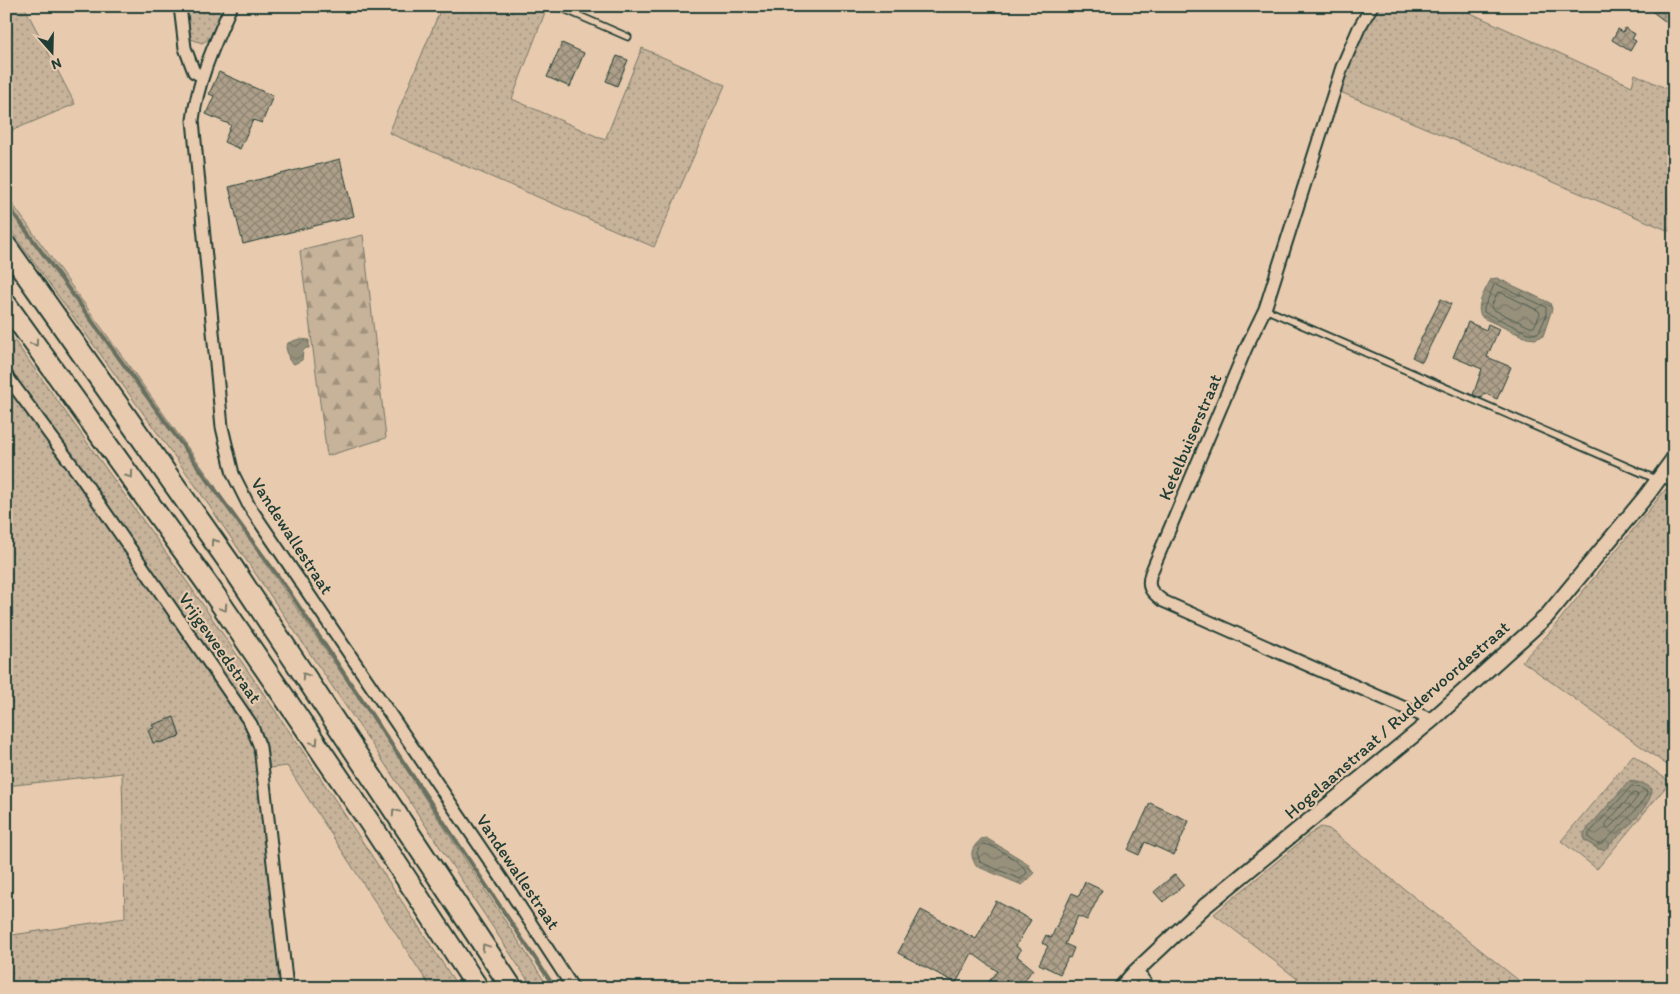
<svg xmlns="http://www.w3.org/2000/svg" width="1680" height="994" viewBox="0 0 1680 994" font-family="Itim,sans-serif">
	<defs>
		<pattern id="grass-dots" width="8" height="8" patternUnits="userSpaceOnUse" patternTransform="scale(1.25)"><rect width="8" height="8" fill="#c7b29a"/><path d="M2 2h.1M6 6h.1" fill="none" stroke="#a1927e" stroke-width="1.8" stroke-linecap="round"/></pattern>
		<pattern id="forest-firs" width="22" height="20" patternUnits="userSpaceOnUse" patternTransform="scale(1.25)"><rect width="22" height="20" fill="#c7b29a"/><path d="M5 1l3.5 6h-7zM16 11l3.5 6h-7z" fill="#a1927e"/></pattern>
		<pattern id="water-waves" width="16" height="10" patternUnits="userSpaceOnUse" patternTransform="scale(1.25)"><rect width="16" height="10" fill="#97917c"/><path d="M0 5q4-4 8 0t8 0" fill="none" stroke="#7b7866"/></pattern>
		<pattern id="building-cross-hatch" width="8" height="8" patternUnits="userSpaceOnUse" patternTransform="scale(1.25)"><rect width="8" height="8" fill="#aea08a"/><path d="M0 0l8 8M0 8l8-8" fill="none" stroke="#8d8472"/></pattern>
	</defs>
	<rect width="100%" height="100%" fill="#e8caae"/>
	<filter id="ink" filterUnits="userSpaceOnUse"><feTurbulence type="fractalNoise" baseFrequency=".02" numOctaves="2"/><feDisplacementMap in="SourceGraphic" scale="10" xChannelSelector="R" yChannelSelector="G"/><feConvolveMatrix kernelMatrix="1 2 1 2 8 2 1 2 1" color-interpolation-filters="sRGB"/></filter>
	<g filter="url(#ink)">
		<g fill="url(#grass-dots)" stroke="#737867">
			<path d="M6,6H24L75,104L6,133Z"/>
			<path d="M187,6H225L211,38L202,43L191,39Z"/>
			<path d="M442,6L547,7L512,99L605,140L642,48L725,85L654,247L389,133Z"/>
			<path d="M1377,6H1455L1632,86L1635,74L1674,92V233L1338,91L1350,53Z"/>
			<path d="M6,195L214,484L228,508L385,737L549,988H533L375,749L193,482L6,224Z"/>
			<path d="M6,329L192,589L306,756L459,988H431L287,766L270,768L266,742L260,729L120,528L6,368Z"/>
			<path d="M6,383L70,470L245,728L255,749L281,988H6V936L125,918L122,773L6,786Z"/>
			<path d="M1666,489L1674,494V770L1522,661L1549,633Z"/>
			<path d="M1633,755L1670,782L1597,869L1561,841Z"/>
			<path d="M1321,827L1329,829L1522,983L1517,988H1309L1214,914L1310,834Z"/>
		</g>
		<path fill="url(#forest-firs)" stroke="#737867" d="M363,235L386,438L327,456L300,251Z"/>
		<g fill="url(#water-waves)" stroke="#676f5f">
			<path d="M1497,278L1550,303L1552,309L1543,336L1535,339L1527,338L1483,318C1473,308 1486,289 1491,279Z"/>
			<path d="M299,339L309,340V348H306L303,351L302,360L294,364L289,360L286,347L288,343Z"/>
			<path d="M1629,781C1638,782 1645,783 1652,789C1652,807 1617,837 1604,850L1598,849L1584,840V833Z"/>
			<path d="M986,838L1027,863L1034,873L1027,881L1022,885L976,866C969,853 971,849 981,839Z"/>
		</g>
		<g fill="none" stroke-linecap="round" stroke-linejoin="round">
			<g stroke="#4f5f51" stroke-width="1">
				<path d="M1496,284L1546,307V316L1539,332L1534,334L1528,333L1484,312V308L1494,285Z"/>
				<path d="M1500,292L1539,311L1540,314L1534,327H1530L1492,309L1491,307L1497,293Z"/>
				<path d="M1632,786L1641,788L1646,791L1647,794C1636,813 1618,828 1602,844C1598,845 1593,841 1589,838V834Z"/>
				<path d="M1634,793L1637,794L1638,796L1629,808L1609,828H1606V824Z"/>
				<path d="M983,844C993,844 1025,864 1027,873L1020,879L980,862L977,853Z"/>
			</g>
			<path stroke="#676f5f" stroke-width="4" d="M6,203L288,590L555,988"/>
		</g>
		<g fill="url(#building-cross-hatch)" stroke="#1f3d34">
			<path d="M1645,6H1674V28Z"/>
			<path d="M1625,28L1635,34L1632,39L1636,41L1630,51L1612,40L1618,29L1623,32Z"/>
			<path d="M562,43L584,53L570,87L547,77Z"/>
			<path d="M617,56L628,60L617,86L606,81Z"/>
			<path d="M219,72L273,96L262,123L253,120L240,149L224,142L231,125L206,114L214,96L209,94Z"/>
			<path d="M340,159L354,216L243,244L229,187Z"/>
			<path d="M1441,299L1451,304L1422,362L1412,357Z"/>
			<path d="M1468,322L1486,330L1488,324L1499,329L1487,357L1511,367L1497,399L1484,393L1482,398L1473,395L1482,369L1453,357Z"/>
			<path d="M174,717L180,736L159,743V742L153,743L148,730L154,728L152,725Z"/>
			<path d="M1150,803L1189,821L1174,855L1145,842L1139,855L1128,850Z"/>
			<path d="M1175,874L1184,885L1163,902L1154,892Z"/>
			<path d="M1085,882L1102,890L1087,920L1078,916L1065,944L1074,948L1070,958L1068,957L1060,974L1039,964L1048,946L1042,943L1046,935L1051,938L1072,893L1079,896Z"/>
			<path d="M996,901L1031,920L1016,946L1021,950L1017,956L1033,969L1019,988H984L997,971L972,953L956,983L898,953L921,910L976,939Z"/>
		</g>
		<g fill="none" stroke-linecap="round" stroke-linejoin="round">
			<defs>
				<g id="service">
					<path d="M557,6L628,37"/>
					<path d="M1265,309L1658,480"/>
					<path d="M1661,476L1674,486"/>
				</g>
				<g id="minor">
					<path d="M180,6L185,48L194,72L202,76"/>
					<path d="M231,6C215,43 198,79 193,120L222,427L233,474L249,506L504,882L573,988"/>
					<path d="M1372,6L1359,28L1342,67L1265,309L1246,348L1151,573C1146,589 1152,592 1163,601L1432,720"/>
					<path d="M6,375L81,477L251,724L260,747L287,988"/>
					<path d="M1135,972L1142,978L1149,988"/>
				</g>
				<path id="tertiary" d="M1121,988L1135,972L1205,906L1432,720L1546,617L1647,495L1674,458"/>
				<g id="motorway">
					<path d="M6,246L233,568L512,988"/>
					<path d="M6,304L208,585L372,826L478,988"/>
				</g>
			</defs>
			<use href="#service" stroke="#1f3d34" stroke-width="9"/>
			<use href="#minor" stroke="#1f3d34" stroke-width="15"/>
			<use href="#tertiary" stroke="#1f3d34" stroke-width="18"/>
			<use href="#motorway" stroke="#1f3d34" stroke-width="24"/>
			<use href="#service" stroke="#e8caae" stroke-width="5.5"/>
			<use href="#minor" stroke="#e8caae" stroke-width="11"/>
			<use href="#tertiary" stroke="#e8caae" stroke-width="14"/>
			<use href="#motorway" stroke="#e8caae" stroke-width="20"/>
		</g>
		<defs><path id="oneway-chevron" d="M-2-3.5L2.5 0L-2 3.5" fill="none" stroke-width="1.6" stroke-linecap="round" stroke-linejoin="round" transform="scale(1.25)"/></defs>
		<g stroke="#797c6b">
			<use href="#oneway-chevron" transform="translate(35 343) rotate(54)"/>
			<use href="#oneway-chevron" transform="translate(130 475) rotate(54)"/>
			<use href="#oneway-chevron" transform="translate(214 542) rotate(-125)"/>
			<use href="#oneway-chevron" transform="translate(224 608) rotate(56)"/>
			<use href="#oneway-chevron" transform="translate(305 676) rotate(-124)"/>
			<use href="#oneway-chevron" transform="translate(315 742) rotate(56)"/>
			<use href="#oneway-chevron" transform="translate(395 812) rotate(-124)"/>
			<use href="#oneway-chevron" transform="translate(485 947) rotate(-124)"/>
		</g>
	</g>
	<g text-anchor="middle" stroke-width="4.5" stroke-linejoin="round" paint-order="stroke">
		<g font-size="18" fill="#1f3d34" stroke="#e8caae">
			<text transform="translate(1190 437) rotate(-67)" y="6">Ketelbuiserstraat</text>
			<text transform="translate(292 536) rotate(57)" y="6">Vandewallestraat</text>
			<text transform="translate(220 648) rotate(55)" y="6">Vrijgeweedstraat</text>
			<text transform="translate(1397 720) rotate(-41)" y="6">Hogelaanstraat / Ruddervoordestraat</text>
			<text transform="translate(518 872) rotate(56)" y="6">Vandewallestraat</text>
		</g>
	</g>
	<rect width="1680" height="994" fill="none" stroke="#e8caae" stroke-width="25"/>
	<rect x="12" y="12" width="1655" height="969" fill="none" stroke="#1f3d34" stroke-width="2" filter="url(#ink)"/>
	<g transform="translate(52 52) rotate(160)" stroke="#e8caae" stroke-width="4" paint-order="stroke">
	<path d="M0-4L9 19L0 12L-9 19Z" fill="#1f3d34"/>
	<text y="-8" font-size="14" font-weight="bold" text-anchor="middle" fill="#1f3d34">N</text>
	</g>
</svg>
